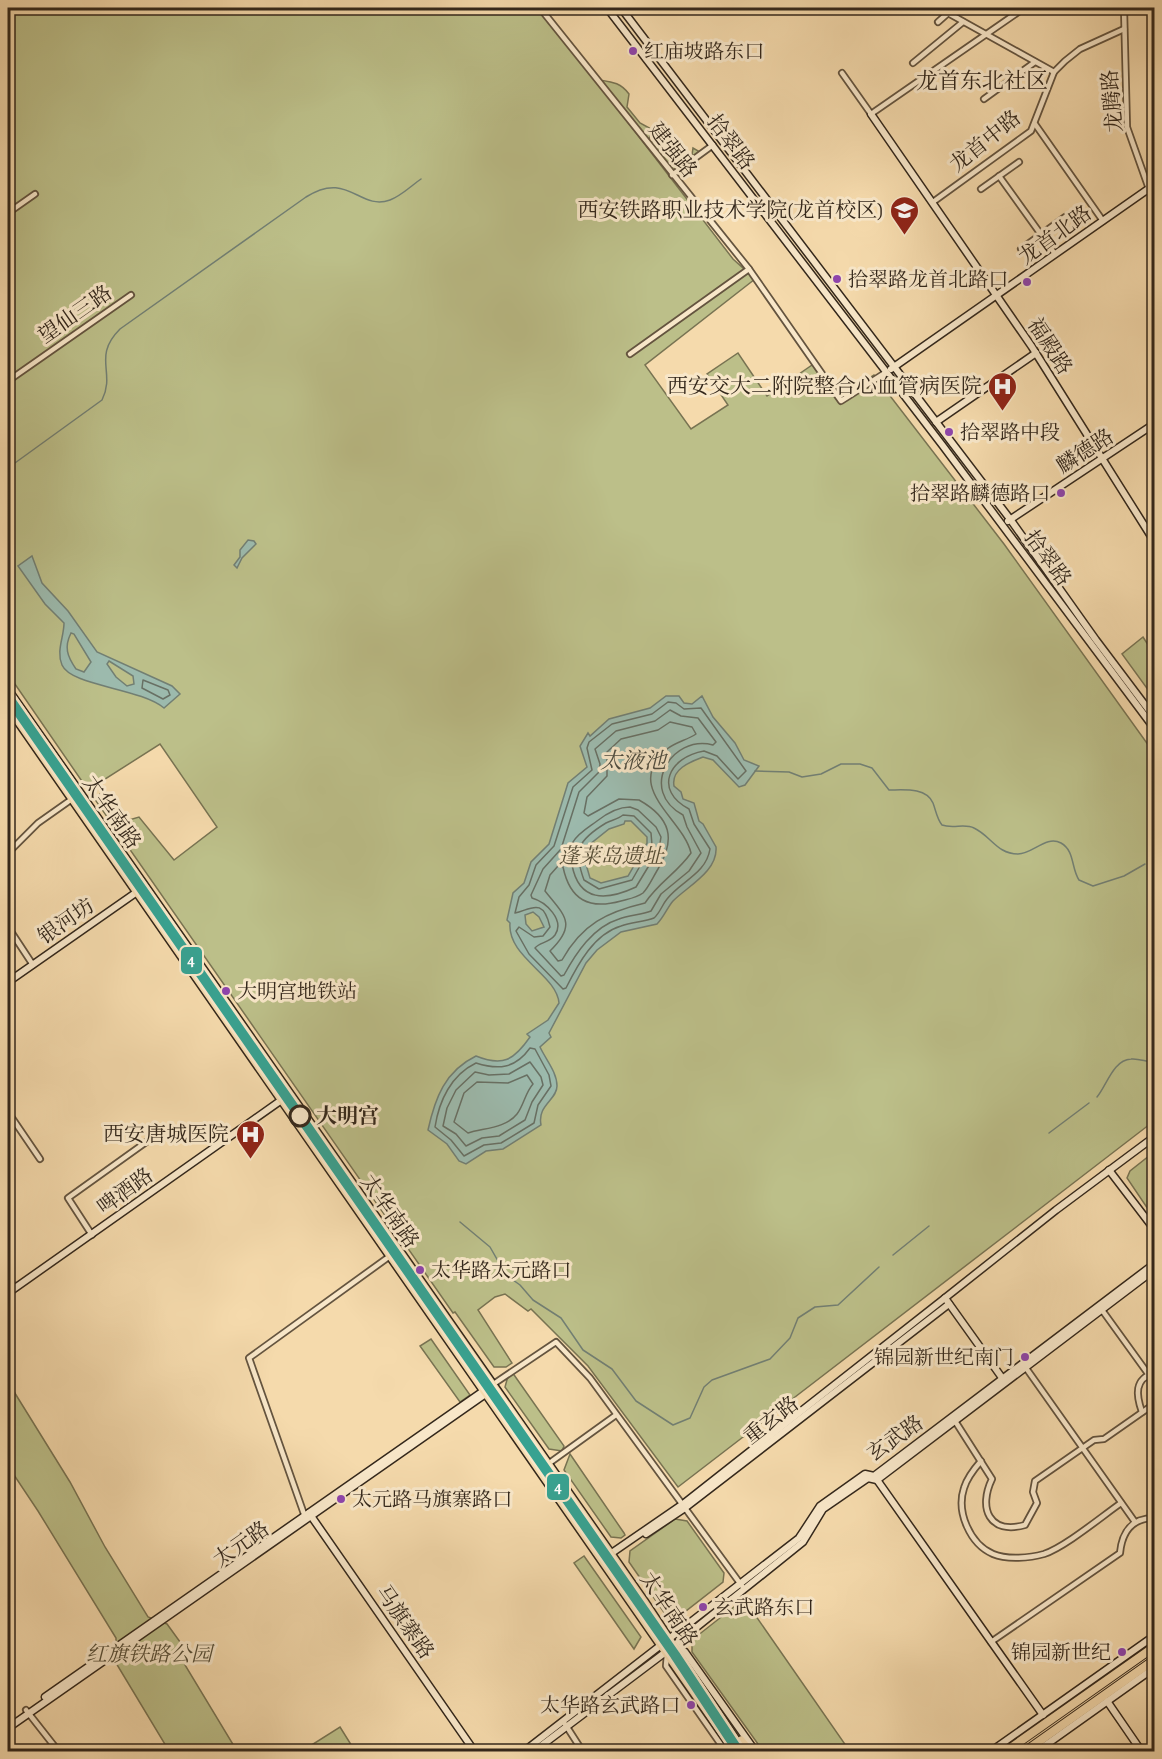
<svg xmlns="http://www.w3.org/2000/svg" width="1162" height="1759" viewBox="0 0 1162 1759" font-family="Alegreya,'Noto Serif SC',serif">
	<rect width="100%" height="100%" fill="#f5daac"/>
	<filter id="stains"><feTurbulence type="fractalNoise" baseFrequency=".00333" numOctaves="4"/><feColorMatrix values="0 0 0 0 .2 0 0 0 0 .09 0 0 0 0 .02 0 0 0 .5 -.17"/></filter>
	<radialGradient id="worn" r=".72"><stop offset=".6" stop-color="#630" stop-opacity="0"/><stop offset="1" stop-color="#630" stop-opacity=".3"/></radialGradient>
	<g fill="#bcbf89" stroke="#787352" stroke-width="1.5">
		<path d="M8,8H540L733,259L755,279L645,365L691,429L728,405L707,374L738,353L767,396L815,363L838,398L874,375L1004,544L1154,753V1121L678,1487L588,1366L531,1309L528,1311L505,1294L495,1297L478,1310L512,1363L506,1367H494L455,1312L453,1313L94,798L105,791L121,817L129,820L139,817L174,860L217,827L160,744L88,790L8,674Z"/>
		<path d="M600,80C613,82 621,83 629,94L627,107L640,123L651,129L649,141Z"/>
		<path d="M653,141L664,145L673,162L692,155L693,148L700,152L673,172L650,144Z"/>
		<path d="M1143,637L1154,654V698L1122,654Z"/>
		<path d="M1154,1152V1218L1127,1178L1130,1171Z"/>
		<path d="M431,1339L470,1395L460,1402L420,1346Z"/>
		<path d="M512,1372L564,1446L562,1451L549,1449L505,1387L508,1376Z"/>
		<path d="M8,1382L70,1482L105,1547L148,1617L167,1624L183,1646L185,1665L237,1751H169L116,1663V1638L38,1511L8,1466Z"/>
		<path d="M570,1454L624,1533L625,1535L621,1538L611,1537L564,1470Z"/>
		<path d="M675,1519L687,1521L724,1573L723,1582L681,1615L683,1618L677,1622L670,1621L629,1562L630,1551Z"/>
		<path d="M584,1556L641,1637L634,1649L574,1563Z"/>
		<path d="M744,1599L849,1750L846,1751H763L692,1652V1640Z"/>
		<path d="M340,1727L355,1751H302Z"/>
	</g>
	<g fill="#9cbaad" stroke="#727f73" stroke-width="1.5" fill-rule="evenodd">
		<path d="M248,540L254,541L256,544L242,558L237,568L234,565L240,557V550Z"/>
		<path d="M32,556L42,583L68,611L97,652L172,686L180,694L164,708C140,688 71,686 62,665C56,651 64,637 64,623L45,604L18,566ZM71,633L74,634L91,662L84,672L76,669C67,656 64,647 71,633ZM109,661L133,676L134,684L127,686L116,677L107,664Z"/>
		<path d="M666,696H679L684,703L692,704L702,696L713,717L735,743L744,760L759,766L745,785L739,787L713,760L703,757C690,762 671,769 674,786L681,792L683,799L694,803L699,821L703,824L716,847C718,871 688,886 673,901C667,908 664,917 657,924L621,932L597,950L586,963L549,1033L551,1037L540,1047C546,1060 557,1072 557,1086C557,1100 537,1105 541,1125L503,1149L486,1151L466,1164L459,1161L447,1144L428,1130C435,1098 445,1071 476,1056C503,1067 514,1060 530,1037L527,1034L548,1020L559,1003C557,975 507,957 510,923L507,920L513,893L524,883L531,862L549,844L568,783L587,767L580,746L588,733L590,736L609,719L650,708ZM625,821H631L647,837V843L628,876L601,883L590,878L583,854L584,849L609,829L624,824ZM533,912L539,917L544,927L532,931L526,924L525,915Z"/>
	</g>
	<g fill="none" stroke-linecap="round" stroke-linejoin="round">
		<g stroke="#687064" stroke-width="1.5">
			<path d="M143,680L168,690L170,695L163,699L142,688Z"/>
			<path d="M668,702L676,703L684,709L701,708L746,771L738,779L717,756L704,751C669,757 653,790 689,809L694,824L710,849C706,874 681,881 667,899C662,905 660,913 654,918C644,922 632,922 621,926C594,934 578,964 566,988L563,989L529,954L516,931L519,927L534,937L543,936L550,927C543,896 530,910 515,913L519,897L529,885L536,865L554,846L573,787L592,770L587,748L589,742L612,724L652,714Z"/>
			<path d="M670,710L681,716L698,718L716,742L713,745C671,734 638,791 683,815L687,827L701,853L689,871L661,894L651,911C641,915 629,915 619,919C593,927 576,953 564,975L561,976L535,948C540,942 549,943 555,935C565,920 546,902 532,898L531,895L543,869L561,849L579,792L599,772L600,764L595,749L616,731L655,721Z"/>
			<path d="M670,722L692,727L696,734C687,740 676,742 667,749C622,788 683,818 691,853C677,873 659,882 645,903C607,912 582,924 562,960L558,961L550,951C578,924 564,915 545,891L550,875L558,866L563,867C570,900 589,910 621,901C628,899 636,898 643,893C649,887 653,877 658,869C676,839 671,818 639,800L619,799L588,816L584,813L587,797L607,776V752L621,739L658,730Z"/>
			<path d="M630,807L638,810L656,827L661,837L659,849L636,887C606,901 579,902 572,865C571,856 568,850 573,842C578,833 589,827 597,821C606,814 619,807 630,807Z"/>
			<path d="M623,815L634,816L651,833L652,845L632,880L599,889L584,880C573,850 578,840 606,823C612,820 618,819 623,815Z"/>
			<path d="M530,1048L535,1049L549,1075L551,1086L538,1105L534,1123L501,1143L484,1145L464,1156L451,1140L435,1127C439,1101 451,1075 476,1063C498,1070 515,1069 530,1048Z"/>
			<path d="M530,1062L541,1077L543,1085L532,1102L525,1120L499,1136L482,1138L466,1146L456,1134L443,1126L447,1108L456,1090L475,1072L489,1075L509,1074Z"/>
			<path d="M527,1075L533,1084C525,1093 524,1105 517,1114C506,1128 484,1128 468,1133L454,1122L464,1093L477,1082L508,1083Z"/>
		</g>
		<g stroke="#727f73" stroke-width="1.5">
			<path d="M8,468L102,400C116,372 92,357 120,329L306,197C348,170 359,211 390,200C401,196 411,186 421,179"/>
			<path d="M755,771L789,772L802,777L821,774L841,764H860L872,768L889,790C903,790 926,787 933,803C936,811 937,819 942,825C953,829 965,823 974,828C991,836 997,854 1018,854C1033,854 1046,835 1061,843C1075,851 1071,868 1079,880L1093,886L1124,876L1145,864"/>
			<path d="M1097,1097C1107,1085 1113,1060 1131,1059C1138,1058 1147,1062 1154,1062"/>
			<path d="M1049,1133L1089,1103"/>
			<path d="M460,1222L490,1247L506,1275L520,1285L533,1300L561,1318L583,1350L612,1369L636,1401L673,1425L690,1418L704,1387L712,1380L770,1359L790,1338L798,1318L815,1307L838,1305L879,1267"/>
			<path d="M893,1255L929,1226"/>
		</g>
		<defs>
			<g id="street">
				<path d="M540,8L749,269L841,401L885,373"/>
				<path d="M939,8L1054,72"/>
				<path d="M1124,8L1127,127L1149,189"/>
				<path d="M938,22L947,14"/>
				<path d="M913,63L963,22"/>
				<path d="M842,73L871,114L1024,8"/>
				<path d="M984,99L1035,62"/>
				<path d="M1035,124L1103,221"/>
				<path d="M672,175L713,145"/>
				<path d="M999,176L1055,254"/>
				<path d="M981,189L1019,162"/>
				<path d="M933,202L1031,131L1054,72L1065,61L1080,49L1124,29"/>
				<path d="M8,213L35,194"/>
				<path d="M1021,249L1065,217"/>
				<path d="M630,354L749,269"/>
				<path d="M8,381L131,295"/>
				<path d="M8,853L38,823L72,799"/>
				<path d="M8,927L33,965"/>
				<path d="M8,1112L40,1159"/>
				<path d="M92,1235L68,1198L156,1135"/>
				<path d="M8,1278L15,1288"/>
				<path d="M1102,1310L1154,1382"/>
				<path d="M1026,1368L1135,1522"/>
				<path d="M492,1385L556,1342L590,1378L742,1586"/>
				<path d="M1142,1412C1136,1395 1134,1379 1154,1373"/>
				<path d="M955,1421L992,1479C978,1508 989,1535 1025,1525L1037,1503L1033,1492L1035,1481L1094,1440L1104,1439L1154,1404"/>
				<path d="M981,1461C974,1469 967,1478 964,1488C956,1512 970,1544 993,1554C1007,1560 1030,1558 1044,1554C1065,1547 1101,1517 1121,1503"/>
				<path d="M548,1464L616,1415"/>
				<path d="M304,1514L249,1358L390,1256"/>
				<path d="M991,1642L1120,1553C1122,1532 1132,1518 1154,1518"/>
				<path d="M667,1654L666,1666L726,1752"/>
				<path d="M26,1710L59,1752"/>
				<path d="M565,1724L583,1752"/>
			</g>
			<g id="secondary">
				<path d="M607,8L943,446L1154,728"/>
				<path d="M621,8L1010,519L1096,640L1154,717"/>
				<path d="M871,114L1032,347L1154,541"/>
				<path d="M891,369L1154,185"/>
				<path d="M936,422L1036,353"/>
				<path d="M1008,521L1154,424"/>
				<path d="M8,982L144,887"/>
				<path d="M1109,1170L1154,1229"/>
				<path d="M8,1293L290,1094"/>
				<path d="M945,1298L1056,1210L1154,1137"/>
				<path d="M875,1477L1043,1715"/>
				<path d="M309,1513L475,1752"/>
				<path d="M646,1534L685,1508L949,1304"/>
				<path d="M603,1559L683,1504L945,1298L1005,1382"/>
				<path d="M674,1644L685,1652L756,1752"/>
				<path d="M45,1697L492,1385"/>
				<path d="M1107,1701L1142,1752"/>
				<path d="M8,1728L494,1388"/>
				<path d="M523,1752L799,1538L820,1506L865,1474L874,1476L1154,1264"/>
				<path d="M533,1752L667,1651L803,1542L823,1509L868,1478L877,1480L1154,1270"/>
				<path d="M990,1752L1154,1636"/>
				<path d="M1036,1752L1154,1668"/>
			</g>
			<g id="primary">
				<path d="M8,690L644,1601L744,1752"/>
				<path d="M8,707L735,1752"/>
				<path d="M741,1740L751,1752"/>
			</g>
			<g id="highway">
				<path d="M1005,1752L1154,1647"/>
				<path d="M1024,1752L1154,1660"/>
			</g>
		</defs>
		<use href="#street" stroke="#64543f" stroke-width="8"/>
		<use href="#secondary" stroke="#33271b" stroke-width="9"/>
		<use href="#primary" stroke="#33271b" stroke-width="10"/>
		<use href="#highway" stroke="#33271b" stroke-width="10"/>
		<use href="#street" stroke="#f8e7c9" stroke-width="4.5"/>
		<use href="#secondary" stroke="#f8e7c9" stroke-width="6"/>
		<use href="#primary" stroke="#f5daac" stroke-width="7"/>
		<use href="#highway" stroke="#f5daac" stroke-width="8"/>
		<defs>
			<path id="metro-1" d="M8,697L675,1655L739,1752"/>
		</defs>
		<use href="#metro-1" stroke="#f8e7c9" stroke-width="15"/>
		<use href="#metro-1" stroke="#38a291" stroke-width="10"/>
	</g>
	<defs>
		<symbol id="university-pin" viewBox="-11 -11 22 30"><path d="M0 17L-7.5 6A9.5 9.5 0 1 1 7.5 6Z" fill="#8f2418" stroke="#f8e7c9"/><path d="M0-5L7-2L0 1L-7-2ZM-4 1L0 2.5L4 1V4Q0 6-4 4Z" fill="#fff"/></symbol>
		<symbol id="hospital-pin" viewBox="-11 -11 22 30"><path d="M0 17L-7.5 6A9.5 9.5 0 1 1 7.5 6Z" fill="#8f2418" stroke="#f8e7c9"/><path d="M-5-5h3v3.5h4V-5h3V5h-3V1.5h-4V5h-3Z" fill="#fff"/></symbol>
	</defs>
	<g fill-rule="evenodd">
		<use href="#university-pin" x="888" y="194" width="33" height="45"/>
		<use href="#hospital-pin" x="986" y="370" width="33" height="45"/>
		<use href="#hospital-pin" x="234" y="1118" width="33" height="45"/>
	</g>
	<g fill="#8e44ad" stroke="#f8e7c9" stroke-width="2">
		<circle cx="633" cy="51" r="5"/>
		<circle cx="837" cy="279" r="5"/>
		<circle cx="1027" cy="282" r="5"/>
		<circle cx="949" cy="432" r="5"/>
		<circle cx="1061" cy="493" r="5"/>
		<circle cx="226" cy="991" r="5"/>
		<circle cx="420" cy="1270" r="5"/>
		<circle cx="1025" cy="1357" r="5"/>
		<circle cx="341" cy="1499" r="5"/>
		<circle cx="703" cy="1607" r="5"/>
		<circle cx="1122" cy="1652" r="5"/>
		<circle cx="691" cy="1705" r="5"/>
	</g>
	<circle fill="#f8e7c9" stroke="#33271b" stroke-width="3" cx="300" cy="1116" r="10"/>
	<g text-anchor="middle" stroke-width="6" stroke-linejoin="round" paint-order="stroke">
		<g font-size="20" fill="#33271b" stroke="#f8e7c9" text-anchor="start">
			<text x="644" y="58">红庙坡路东口</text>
			<text x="848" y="286">拾翠路龙首北路口</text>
			<text x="960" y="439">拾翠路中段</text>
			<text x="1050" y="500" text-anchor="end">拾翠路麟德路口</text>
			<text x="237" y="998">大明宫地铁站</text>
			<text x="431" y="1277">太华路太元路口</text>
			<text x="1014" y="1364" text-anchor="end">锦园新世纪南门</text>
			<text x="352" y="1506">太元路马旗寨路口</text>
			<text x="714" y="1614">玄武路东口</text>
			<text x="1111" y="1659" text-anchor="end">锦园新世纪</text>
			<text x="680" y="1712" text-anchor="end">太华路玄武路口</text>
		</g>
		<g font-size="21" fill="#33271b" stroke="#f8e7c9">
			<text transform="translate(1112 101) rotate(-95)" y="7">龙腾路</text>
			<text transform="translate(985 141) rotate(-39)" y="7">龙首中路</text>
			<text transform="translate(731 142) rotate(53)" y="7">拾翠路</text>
			<text transform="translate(673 150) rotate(52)" y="7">建强路</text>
			<text transform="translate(1055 235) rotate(-36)" y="7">龙首北路</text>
			<text transform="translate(75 314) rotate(-35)" y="7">望仙三路</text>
			<text transform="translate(1050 346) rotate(57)" y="7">福殿路</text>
			<text transform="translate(1085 451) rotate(-33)" y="7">麟德路</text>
			<text transform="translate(1048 558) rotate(54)" y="7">拾翠路</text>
			<text transform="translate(112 812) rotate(55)" y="7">太华南路</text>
			<text transform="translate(66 921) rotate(-35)" y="7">银河坊</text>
			<text transform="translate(125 1191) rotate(-36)" y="7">啤酒路</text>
			<text transform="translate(390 1211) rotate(55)" y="7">太华南路</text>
			<text transform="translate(771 1420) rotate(-38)" y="7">重玄路</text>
			<text transform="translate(895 1438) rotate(-35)" y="7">玄武路</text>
			<text transform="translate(241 1544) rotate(-35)" y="7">太元路</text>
			<text transform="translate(669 1609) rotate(56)" y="7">太华南路</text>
			<text transform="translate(405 1622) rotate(55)" y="7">马旗寨路</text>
		</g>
		<g font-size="21" fill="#33271b" stroke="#f8e7c9" text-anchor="end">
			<text x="883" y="217">西安铁路职业技术学院(龙首校区)</text>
			<text x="982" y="393">西安交大二附院整合心血管病医院</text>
			<text x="229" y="1141">西安唐城医院</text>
		</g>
		<g font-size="21" font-style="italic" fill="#554d36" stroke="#f8e7c9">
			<text x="611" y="863">蓬莱岛遗址</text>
			<text x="149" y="1661">红旗铁路公园</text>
		</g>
		<g font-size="21" font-weight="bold" fill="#33271b" stroke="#f8e7c9" text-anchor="start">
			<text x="316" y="1123">大明宫</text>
		</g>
		<g font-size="22" fill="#33271b" stroke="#f8e7c9">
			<text x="982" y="88">龙首东北社区</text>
		</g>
		<g font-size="22" font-style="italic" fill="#4d4c40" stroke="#f8e7c9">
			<text x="633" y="768">太液池</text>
		</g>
	</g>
	<g stroke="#f8e7c9" stroke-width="2">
		<rect x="180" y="946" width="23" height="29" rx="6" fill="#38a291"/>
		<rect x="546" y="1473" width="24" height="28" rx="6" fill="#38a291"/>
	</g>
	<g font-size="16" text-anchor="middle" font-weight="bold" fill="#fff">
		<text x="191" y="966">4</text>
		<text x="558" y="1493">4</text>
	</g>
	<rect width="1162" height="1759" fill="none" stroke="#f5daac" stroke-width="30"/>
	<rect x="9" y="9" width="1144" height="1741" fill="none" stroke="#33271b" stroke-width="3"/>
	<rect x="15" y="15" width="1132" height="1729" fill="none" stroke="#33271b" stroke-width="1.5"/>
	<rect width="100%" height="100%" filter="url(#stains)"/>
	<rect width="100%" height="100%" fill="url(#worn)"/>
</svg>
